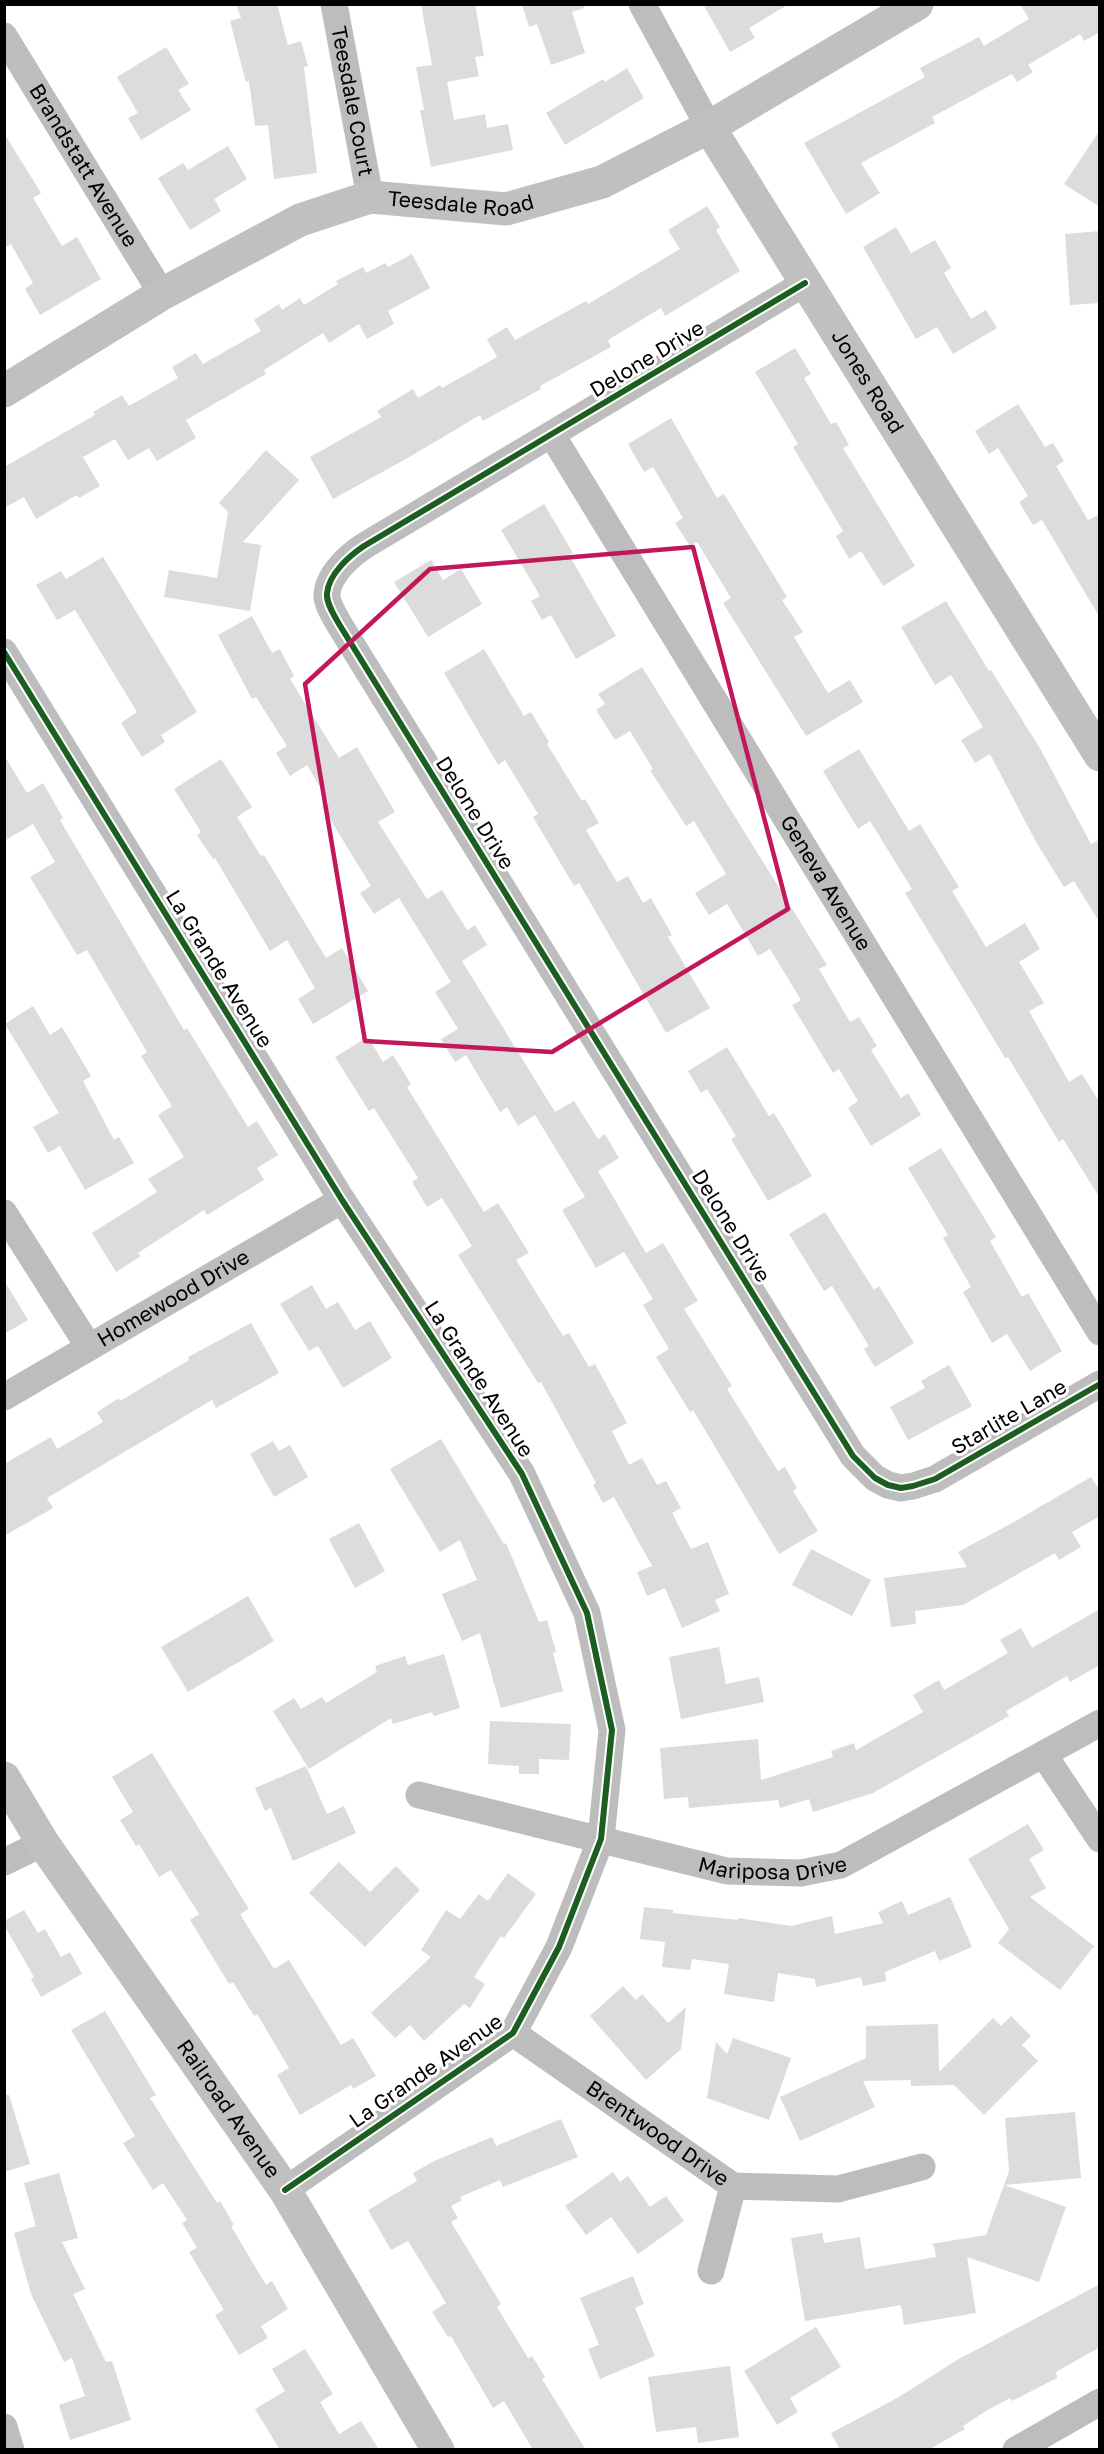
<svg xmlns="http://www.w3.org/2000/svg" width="1104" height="2454" viewBox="0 0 1104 2454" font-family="'Golos Text',sans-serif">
	<rect width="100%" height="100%" fill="#fff"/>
	<g fill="#dcdcdc">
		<path d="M236,4H277L288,45L301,41L308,66L304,67L317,173L274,179L268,125L255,126L249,81L246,82L230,21L241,18Z"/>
		<path d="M421,4H475L484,56L475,57L479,76L447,82L454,120L485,114L487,128L508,124L513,150L431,167L420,110H424L416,67L432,65Z"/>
		<path d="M522,4H584V8L572,12L585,53L551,65L537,24L529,27Z"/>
		<path d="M703,4H789L749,28L755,38L730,52Z"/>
		<path d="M1020,4H1100V32L1084,41L1080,34L1028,65L1033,72L1017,82L1012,74L932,117L935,123L861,163L880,193L846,214L804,143L925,77L920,68L979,37L984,46L1029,19Z"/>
		<path d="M166,47L189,84L178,90L191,110L141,140L128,118L138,113L117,77Z"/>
		<path d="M627,68L644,98L565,145L546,113L603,79L605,82Z"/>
		<path d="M1100,130V207L1064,184Z"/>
		<path d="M4,133L41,193L33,198L62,246L77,237L101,279L40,315L25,289L33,283L11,244L4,248Z"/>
		<path d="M228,146L247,179L214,199L221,211L190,230L158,178L183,163L188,170Z"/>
		<path d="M707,206L720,227L716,230L740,271L665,316L661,308L608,340L611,347L540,386L541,389L483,421L480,415L406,459L333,499L310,457L381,417L377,411L413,389L418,398L440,385L442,388L497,357L487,339L507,327L515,340L586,301L588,304L680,249L668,230Z"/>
		<path d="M896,227L911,253L935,240L951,268L944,273L971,319L986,310L997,328L953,354L937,327L916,339L863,247Z"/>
		<path d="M1100,231V303L1070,305L1065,234Z"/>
		<path d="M412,254L430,288L388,311L394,324L367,339L359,324L329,343L323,333L264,370L266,374L186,420L196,438L157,461L149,448L128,460L115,439L83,457L100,486L79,498L77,495L36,519L24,497L4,508V467L95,415L93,412L122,395L129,406L178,378L172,367L196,353L203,364L261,331L254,320L279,304L282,310L300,298L304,305L338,284L336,281L363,267L366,273L385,263L388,267Z"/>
		<path d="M795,348L811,374L804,378L831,424L836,422L849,445L843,448L915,566L883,586L861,551L849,559L836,536L843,531L793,447L798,444L755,372Z"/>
		<path d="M1018,404L1045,447L1053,443L1064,461L1056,466L1088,520L1100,514V618L1042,520L1033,525L1019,502L1028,496L998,448L989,454L975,431Z"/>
		<path d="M671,418L717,498L724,494L787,597L782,600L803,632L794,637L828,693L850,680L863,702L806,736L723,603L731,598L697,542L690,546L675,523L683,518L653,467L644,472L628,444Z"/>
		<path d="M266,450L299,480L243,542L261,545L250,611L164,597L169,570L217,578L228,512L219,503Z"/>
		<path d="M544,504L573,553L569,555L616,636L576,659L551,615L542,620L531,601L540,596L501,530Z"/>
		<path d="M103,557L197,712L161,735L165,742L142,757L121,723L137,712L75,610L57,620L36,585L61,571L66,579Z"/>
		<path d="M431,560L443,580L461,569L482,604L428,637L394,582Z"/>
		<path d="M946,601L989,671L991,670L1041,750L1091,844L1100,839V923L1074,881L1064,887L1036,842L990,754L975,763L961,740L983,727L951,675L935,685L901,627Z"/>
		<path d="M252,616L272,653L280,649L294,676L290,679L339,758L357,747L395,812L378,822L427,899L442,890L467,930L475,925L487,945L462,961L555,1112L574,1101L598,1139L605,1134L619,1158L598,1171L646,1253L663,1243L698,1301L684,1309L732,1386L727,1389L778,1471L785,1467L797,1488L793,1491L818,1531L779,1554L693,1410L690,1412L656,1357L669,1349L643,1305L653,1299L624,1252L596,1268L562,1210L585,1197L535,1115L518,1126L507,1107L500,1112L466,1055L455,1062L441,1039L458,1029L435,992L451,982L399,898L374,914L360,893L371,886L322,806L329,802L307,765L290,776L276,753L287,746L256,697L252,699L218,635Z"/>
		<path d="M484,649L524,716L531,712L549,742L547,744L582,801L585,799L599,823L586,830L617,882L628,876L643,903L651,898L672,935L668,937L710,1008L666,1033L579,883L574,886L533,817L538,814L505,760L498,765L444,673Z"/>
		<path d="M642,667L827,965L819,969L850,1022L859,1017L877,1046L871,1050L901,1098L908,1093L921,1115L871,1146L848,1108L858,1101L839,1069L833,1073L792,1005L801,1000L770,949L758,956L727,904L709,915L695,893L726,874L694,821L686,826L650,770L653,769L630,731L615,740L596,710L605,704L598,694Z"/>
		<path d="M859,749L909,831L920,824L959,887L952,891L986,947L1025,923L1040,949L1019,962L1044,1003L1029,1011L1069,1082L1082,1074L1100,1103V1198L1063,1139L1059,1142L1008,1057L1005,1058L972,1003L905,893L912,889L870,821L858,829L823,771Z"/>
		<path d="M4,755L27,793L43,783L63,818L60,820L184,1030L187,1028L248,1127L257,1121L278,1155L257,1168L264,1180L207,1215L204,1210L138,1253L141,1256L116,1272L92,1233L157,1192L148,1179L184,1157L158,1115L172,1106L141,1056L147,1052L87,950L77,955L30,877L55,862L33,824L4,841Z"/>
		<path d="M221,759L252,807L237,817L261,856L264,855L326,958L342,948L368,991L313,1024L298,999L315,988L287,940L270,951L215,858L213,859L197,835L201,832L174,789Z"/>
		<path d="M33,1006L50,1035L62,1027L91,1076L83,1081L114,1140L119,1137L134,1163L85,1190L60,1146L48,1153L33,1127L59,1113L5,1024Z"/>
		<path d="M368,1037L383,1062L393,1055L411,1084L407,1087L484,1212L498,1203L529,1253L516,1260L563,1336L569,1333L589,1367L595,1364L627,1423L612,1431L629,1465L642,1458L657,1485L666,1481L681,1508L672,1513L691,1549L708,1542L729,1594L715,1600L720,1611L682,1628L665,1588L647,1596L637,1572L652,1566L614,1497L603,1503L593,1485L596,1483L541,1382L538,1383L458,1255L472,1246L442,1198L427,1207L412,1182L418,1178L374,1108L369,1111L335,1057Z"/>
		<path d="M727,1047L769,1116L774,1113L812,1176L768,1201L731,1139L736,1136L707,1089L701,1093L688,1071Z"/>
		<path d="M941,1148L996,1237L990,1241L1022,1297L1028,1293L1062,1351L1030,1371L1007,1334L992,1343L963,1292L971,1287L943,1238L948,1235L908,1168Z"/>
		<path d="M825,1212L874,1290L879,1286L914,1343L875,1367L864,1349L869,1346L832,1286L824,1291L789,1234Z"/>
		<path d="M4,1280L28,1320L4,1334Z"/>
		<path d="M312,1285L326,1309L338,1302L355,1330L370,1321L392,1358L343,1388L318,1346L309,1351L280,1304Z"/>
		<path d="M251,1323L279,1373L216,1408L212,1400L47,1498L53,1508L4,1536V1464L51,1437L57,1449L103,1422L97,1412L119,1398L120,1401L189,1360L188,1357Z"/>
		<path d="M949,1365L972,1406L908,1440L890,1407L925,1388L921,1381Z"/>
		<path d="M441,1439L504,1544L506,1543L539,1622L547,1620L556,1652L553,1653L563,1691L501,1708L480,1633L462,1641L442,1594L477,1580L460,1540L440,1552L390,1469Z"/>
		<path d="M273,1441L279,1451L290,1445L308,1477L274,1497L250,1454Z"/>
		<path d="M1091,1477L1100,1491V1516L1072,1532L1081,1547L1059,1560L1055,1553L963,1605L915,1611L916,1624L891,1627L884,1578L967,1567L958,1552L1014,1522Z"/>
		<path d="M359,1523L385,1571L355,1588L329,1539Z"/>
		<path d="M811,1549L871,1580L852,1616L792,1585Z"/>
		<path d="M248,1596L274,1641L188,1692L161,1647Z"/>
		<path d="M1100,1609V1665L1070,1682L1067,1676L1006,1711L1009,1716L873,1793L813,1812L809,1799L780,1808L778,1800L689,1808L688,1797L664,1799L660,1748L758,1739L761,1780L833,1757L831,1751L854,1743L856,1750L923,1712L913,1695L939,1680L944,1690L1008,1653L1000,1640L1021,1628L1032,1648Z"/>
		<path d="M719,1647L726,1684L759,1677L764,1702L681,1719L669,1657Z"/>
		<path d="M444,1654L460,1708L434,1716L432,1712L393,1724L391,1718L309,1769L273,1711L294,1698L301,1709L322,1697L326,1703L377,1672L375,1666L405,1656L408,1665Z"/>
		<path d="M490,1721L571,1724L569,1760L539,1759V1774H519V1766L488,1764Z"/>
		<path d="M152,1753L249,1909L240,1914L274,1969L289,1960L341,2045L353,2038L376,2076L353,2089L351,2085L300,2115L277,2075L289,2068L257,2014L254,2016L233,1982L229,1984L190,1920L199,1914L171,1870L159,1877L139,1844L136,1846L120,1820L133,1812L112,1777Z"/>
		<path d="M306,1766L327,1814L344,1806L356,1833L293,1861L271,1808L265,1811L255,1788Z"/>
		<path d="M1028,1824L1044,1850L1029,1859L1046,1888L1030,1897L1094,1946L1060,1990L998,1943L1009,1929L968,1859Z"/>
		<path d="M339,1862L370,1892L396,1866L420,1890L365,1947L309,1893Z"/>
		<path d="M508,1873L536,1894L504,1938L501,1936L474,1977L485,1984L470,2008L464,2004L424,2041L410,2025L395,2038L371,2013L431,1957L421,1950L446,1910L460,1919L479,1894L488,1901Z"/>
		<path d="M950,1897L972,1947L939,1961L935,1951L885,1972L886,1981L863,1986L861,1977L816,1987L815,1979L778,1973L774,2002L724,1994L729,1964L692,1959L690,1970L662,1967L665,1942L640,1939L644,1907L673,1910V1913L738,1920V1918L791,1926L832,1916L835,1934L883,1923L878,1912L902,1901L908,1915Z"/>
		<path d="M24,1910L38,1933L45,1929L61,1957L70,1952L82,1974L41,1997L31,1979L34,1977L4,1925V1921Z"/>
		<path d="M623,1986L636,2000L642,1994L668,2023L686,2007L681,2049L646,2080L590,2016Z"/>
		<path d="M105,2011L156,2095L150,2098L217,2203L220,2201L234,2225L231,2226L266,2285L272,2281L288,2309L261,2326L268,2338L239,2355L215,2315L224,2310L189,2252L197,2248L182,2223L187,2220L163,2183L153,2190L123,2143L135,2136L71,2030Z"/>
		<path d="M1011,2016L1031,2036L1022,2045L1038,2061L984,2115L954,2085L911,2086V2080L863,2081L875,2107L800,2141L780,2097L866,2058V2026L938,2024L939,2072L993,2018L1001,2026Z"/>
		<path d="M733,2038L791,2058L769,2120L707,2098L716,2042L727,2054Z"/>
		<path d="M4,2095H9L30,2164L4,2172Z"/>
		<path d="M1075,2112L1081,2178L1005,2185L1066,2207L1039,2282L967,2257L976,2313L904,2325L901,2305L805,2321L791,2238L822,2233L824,2243L860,2237L865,2269L936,2257L934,2246L931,2244L986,2235L1009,2171L1005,2118Z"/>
		<path d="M561,2119L578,2157L503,2187L500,2180L460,2197L462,2200L451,2206L458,2218L451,2222L501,2304L497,2307L528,2358L532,2356L545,2377L542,2379L586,2450H533L504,2401L493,2408L451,2336L448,2337L432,2312L446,2303L408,2241L391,2250L368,2210L417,2181L413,2173L434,2161L492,2137L496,2146Z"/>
		<path d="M613,2172L620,2182L628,2176L650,2207L666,2196L684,2221L638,2254L611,2217L586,2235L565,2206Z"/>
		<path d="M59,2173L78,2238L62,2242L85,2289L73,2294L106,2362L112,2361L131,2420L70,2440L59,2405L85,2396L72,2358L64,2362L31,2294L14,2233L36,2226L24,2183Z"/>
		<path d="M633,2276L644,2304L635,2308L655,2356L600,2379L588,2349L599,2345L580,2298Z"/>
		<path d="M1100,2284V2347L1056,2372L1057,2378L1012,2401L1010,2398L986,2411L963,2426L965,2429L928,2450H840L831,2433L899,2397L957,2360Z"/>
		<path d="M816,2327L841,2367L790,2398L798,2412L777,2425L744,2371Z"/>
		<path d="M305,2349L333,2394L320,2402L339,2434L361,2421L379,2450H280L255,2409L285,2391L272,2369Z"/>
		<path d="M730,2366L739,2437L698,2443L696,2427L656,2432L648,2377Z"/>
	</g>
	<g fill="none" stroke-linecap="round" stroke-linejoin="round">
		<g stroke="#bdbdbd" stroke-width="27">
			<path id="s1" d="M334,4L370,197"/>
			<path d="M642,4L709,127"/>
			<path id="s2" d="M4,36L162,294"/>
			<path d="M805,283L364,546C349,556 329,574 327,593C326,603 334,615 339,624L853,1456L875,1478L888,1485L901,1488L913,1486L935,1479L1100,1384"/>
			<path id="s3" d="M552,435L1100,1332"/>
			<path d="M4,652L342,1200L522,1474L587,1613L612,1730L601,1839L559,1947L513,2033L285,2190"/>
			<path d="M4,1213L89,1347"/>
			<path id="s4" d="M4,1397L342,1200"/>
			<path d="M1044,1755L1100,1839"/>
			<path id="s5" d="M419,1795L727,1871L801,1873L841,1865L1100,1723"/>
			<path d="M4,1862L43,1843"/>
			<path id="s6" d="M513,2033L733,2186L838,2189L922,2167"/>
			<path d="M711,2271L733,2186"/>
			<path d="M4,2427L11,2450"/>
			<path d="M1016,2450L1100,2402"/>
		</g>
		<g stroke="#c0c0c0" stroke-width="33">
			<path id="s7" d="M709,127L1100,755"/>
			<path id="s8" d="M4,391L162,294L300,220L370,197L506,209L602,182L709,127L917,4"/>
			<path id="s9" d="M4,1778L43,1843L285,2190L438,2450"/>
		</g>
		<defs>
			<g id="cycleway">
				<path d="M805,283L364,546C349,556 329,574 327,593C326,603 334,615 339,624L853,1456L875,1478L888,1485L901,1488L913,1486L935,1479L1100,1384"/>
				<path d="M4,652L342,1200L522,1474L587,1613L612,1730L601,1839L559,1947L513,2033L285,2190"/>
			</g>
		</defs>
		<use href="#cycleway" stroke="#fff" stroke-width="10"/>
		<use href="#cycleway" stroke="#1b5e20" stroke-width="6"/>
	</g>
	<path fill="none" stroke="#c2185b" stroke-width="4.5" stroke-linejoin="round" d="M693,547L788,909L552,1052L365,1041L305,684L430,569Z"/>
	<g text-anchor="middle" stroke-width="6" stroke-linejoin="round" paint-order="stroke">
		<g font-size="21" fill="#000" stroke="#fff">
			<text dy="7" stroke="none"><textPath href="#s1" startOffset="99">Teesdale Court</textPath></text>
			<text dy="7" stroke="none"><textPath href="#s2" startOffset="152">Brandstatt Avenue</textPath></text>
			<text dy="7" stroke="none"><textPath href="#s8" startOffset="507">Teesdale Road</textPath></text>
			<text transform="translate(647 359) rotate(-31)" y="7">Delone Drive</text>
			<text dy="7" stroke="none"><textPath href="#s7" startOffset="300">Jones Road</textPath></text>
			<text transform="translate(475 813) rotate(58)" y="7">Delone Drive</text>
			<text dy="7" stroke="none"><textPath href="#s3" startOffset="525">Geneva Avenue</textPath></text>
			<text transform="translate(219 969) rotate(58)" y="7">La Grande Avenue</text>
			<text transform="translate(731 1226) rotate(58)" y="7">Delone Drive</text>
			<text dy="7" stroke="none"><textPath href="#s4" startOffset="196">Homewood Drive</textPath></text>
			<text transform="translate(479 1379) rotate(57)" y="7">La Grande Avenue</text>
			<text transform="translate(1009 1417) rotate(-30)" y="7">Starlite Lane</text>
			<text dy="7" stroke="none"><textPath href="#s5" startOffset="363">Mariposa Drive</textPath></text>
			<text transform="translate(426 2071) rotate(-35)" y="7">La Grande Avenue</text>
			<text dy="7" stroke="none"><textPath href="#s9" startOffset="400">Railroad Avenue</textPath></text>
			<text dy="7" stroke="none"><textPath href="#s6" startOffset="176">Brentwood Drive</textPath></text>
		</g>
	</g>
	<rect width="1104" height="2454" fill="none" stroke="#000000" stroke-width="12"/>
</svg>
